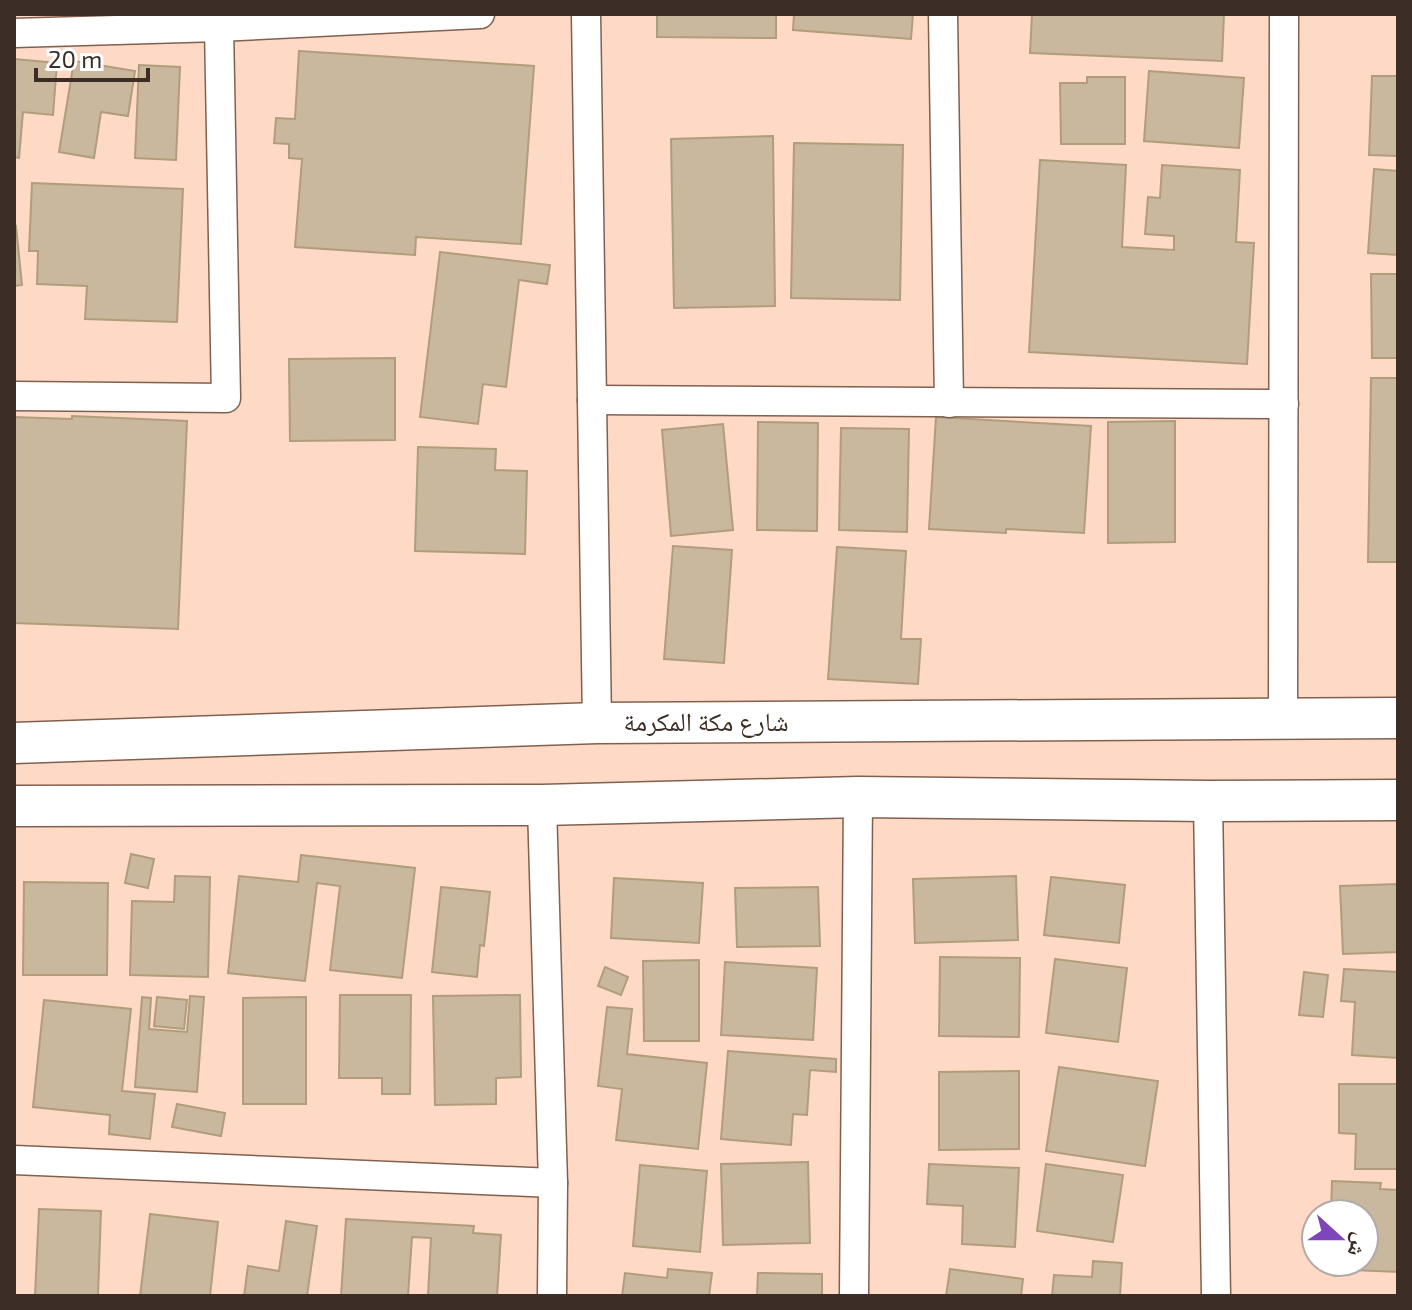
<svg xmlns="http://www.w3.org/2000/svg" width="1412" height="1310" viewBox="0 0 1412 1310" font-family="'Exo 2','Noto Naskh Arabic',sans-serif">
	<rect width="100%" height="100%" fill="#fed9c5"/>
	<g fill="#c9b89d" stroke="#b19d7e" stroke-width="2">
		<path d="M657,14H776V38L657,37Z"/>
		<path d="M794,14H913L911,39L793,30Z"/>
		<path d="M1032,14H1224L1222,61L1030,53Z"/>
		<path d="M299,51L534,66L521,244L416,237L415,255L295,247L302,159L289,158V144L274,143L276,118L295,119Z"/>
		<path d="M14,59L57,63L53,115L23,112L19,158L14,157Z"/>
		<path d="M74,61L135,71L128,116L101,112L94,158L59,152Z"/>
		<path d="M139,65L180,67L176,160L135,158Z"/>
		<path d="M1149,71L1244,78L1239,148L1144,141Z"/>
		<path d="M1372,76H1398V156L1369,155Z"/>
		<path d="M1087,77H1125V144H1061L1060,83H1087Z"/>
		<path d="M773,136L775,306L674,308L671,139Z"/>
		<path d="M794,143L903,145L900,300L791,298Z"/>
		<path d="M1040,160L1126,165L1122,247L1174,250V236L1145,234L1148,197L1160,198L1162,165L1240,170L1236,242L1254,243L1247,364L1029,352Z"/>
		<path d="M1374,169L1398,171V255L1368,253Z"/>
		<path d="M32,183L183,189L177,322L85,319L87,286L37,284L38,251H29Z"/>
		<path d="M16,226L22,285L14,286V227Z"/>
		<path d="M440,252L550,265L547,284L519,280L506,387L483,384L478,424L420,417Z"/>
		<path d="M1371,274H1398V358H1372Z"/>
		<path d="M395,358V440L290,441L289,359Z"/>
		<path d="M1371,378H1398V562H1368Z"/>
		<path d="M72,416L187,421L178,629L14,623V417L72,419Z"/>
		<path d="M936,417L1091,426L1084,533L1006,529V533L929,529Z"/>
		<path d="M1175,421V542L1108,543V422Z"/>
		<path d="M758,422L818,423L817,531L757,530Z"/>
		<path d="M723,424L733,530L671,536L662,430Z"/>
		<path d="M841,428L909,429L907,532L839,530Z"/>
		<path d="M418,447L496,449L495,470L527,471L525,554L415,551Z"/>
		<path d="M673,546L732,550L724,663L664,659Z"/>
		<path d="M837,547L906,551L901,639H921L918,684L828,679Z"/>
		<path d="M131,854L154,859L148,888L125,883Z"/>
		<path d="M301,855L415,868L402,978L330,970L340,886L317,883L305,981L228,973L239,876L298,882Z"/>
		<path d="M175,876L210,877L208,977L130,975L132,901L174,902Z"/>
		<path d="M1016,876L1018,940L915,943L913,879Z"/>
		<path d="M1051,877L1125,885L1119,943L1044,935Z"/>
		<path d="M614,878L703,883L699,943L611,938Z"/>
		<path d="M24,882L108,883L107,975H23Z"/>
		<path d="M1398,884V952L1343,954L1340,886Z"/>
		<path d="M441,887L490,892L484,946L480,945L477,977L432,972Z"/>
		<path d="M818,887L820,946L737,947L735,888Z"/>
		<path d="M940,957L1020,958L1019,1037L939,1036Z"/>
		<path d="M1055,959L1127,968L1118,1042L1046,1033Z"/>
		<path d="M699,960V1041H644L643,961Z"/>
		<path d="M725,962L817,968L813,1040L721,1035Z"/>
		<path d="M605,967L628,977L621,995L598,986Z"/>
		<path d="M1344,969L1398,972V1058L1352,1055L1355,1002L1341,1001Z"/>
		<path d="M1304,972L1328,975L1323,1017L1299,1015Z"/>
		<path d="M340,995H411L410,1094H382V1078H339Z"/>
		<path d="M520,995L521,1077L496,1078V1104L435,1105L433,996Z"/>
		<path d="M190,996L204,997L197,1092L135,1087L142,997L151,998L149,1029L187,1032Z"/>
		<path d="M157,997L187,1000L184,1029L154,1026Z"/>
		<path d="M306,997V1104H243V998Z"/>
		<path d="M44,1000L131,1009L122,1091L155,1094L150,1139L109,1134L110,1115L33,1107Z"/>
		<path d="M607,1007L632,1009L627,1054L707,1063L698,1149L616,1140L622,1089L598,1086Z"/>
		<path d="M728,1051L836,1059V1072L810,1070L807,1115L793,1114L791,1145L721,1139Z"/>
		<path d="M1059,1067L1158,1081L1145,1166L1046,1151Z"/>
		<path d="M1019,1071V1149L939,1150V1072Z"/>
		<path d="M1339,1084H1398V1169H1355L1356,1134L1339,1133Z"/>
		<path d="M177,1104L225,1113L221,1136L172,1127Z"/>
		<path d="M808,1162L810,1243L723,1245L721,1164Z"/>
		<path d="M929,1164L1019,1168L1015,1247L962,1244L963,1206L927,1204Z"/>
		<path d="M1046,1164L1123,1175L1113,1242L1037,1231Z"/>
		<path d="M640,1165L707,1171L700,1252L633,1246Z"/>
		<path d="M1332,1181L1381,1183L1380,1189L1398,1190V1272L1329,1269V1262H1364V1214H1331Z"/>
		<path d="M39,1209L101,1211L98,1296H35Z"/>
		<path d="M150,1214L218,1222L210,1296H140Z"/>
		<path d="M346,1219L474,1226L473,1233L501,1235L497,1296H428L431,1238L412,1237L408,1296H341Z"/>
		<path d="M286,1221L317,1226L307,1296H244L248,1266L279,1271Z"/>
		<path d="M1093,1261L1122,1263L1120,1296H1052L1054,1275L1092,1277Z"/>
		<path d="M668,1269L712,1273L709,1296H622L625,1273L667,1278Z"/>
		<path d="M950,1269L1023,1279L1021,1296H946Z"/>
		<path d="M758,1273L822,1274V1296H757Z"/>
	</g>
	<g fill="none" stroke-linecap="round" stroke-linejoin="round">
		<defs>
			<g id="minor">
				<path d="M586,14L597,723"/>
				<path d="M943,14L949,403"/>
				<path d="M14,33L219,27L480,14"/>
				<path d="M14,396L226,398L219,27"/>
				<path d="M592,400L1284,404"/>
				<path d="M1283,718L1284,14"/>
				<path d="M1208,801L1216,1296"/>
				<path d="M542,805L553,1183L552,1296"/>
				<path d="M14,1160L553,1183"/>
				<path d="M854,1296L858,797"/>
			</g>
			<g id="secondary">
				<path d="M14,743L597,723L1398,718"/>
				<path d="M14,806L542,805L858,797L1208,801L1398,800"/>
			</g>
		</defs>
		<use href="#minor" stroke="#80614f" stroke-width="31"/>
		<use href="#secondary" stroke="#80614f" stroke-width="43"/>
		<use href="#minor" stroke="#fff" stroke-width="28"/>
		<use href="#secondary" stroke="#fff" stroke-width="40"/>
	</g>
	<g text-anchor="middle" stroke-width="6" stroke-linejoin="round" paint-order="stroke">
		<g font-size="26" fill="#3c2e26" stroke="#fff">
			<text x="706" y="731">شارع مكة المكرمة</text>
		</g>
	</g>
	<rect width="1412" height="1310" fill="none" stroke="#3c2e26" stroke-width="32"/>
	<g transform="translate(1340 1238) rotate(111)"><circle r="38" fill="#ffffff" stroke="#b1aba8" stroke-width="2"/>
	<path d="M0-6L14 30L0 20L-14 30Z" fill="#7f45bb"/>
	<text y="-12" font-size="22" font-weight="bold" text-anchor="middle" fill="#3c2e26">ش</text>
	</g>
	<path d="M36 68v12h112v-12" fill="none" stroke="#3c2e26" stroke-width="4"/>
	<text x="48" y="68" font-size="24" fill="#3c2e26" stroke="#ffffff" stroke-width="6" paint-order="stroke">20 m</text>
</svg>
